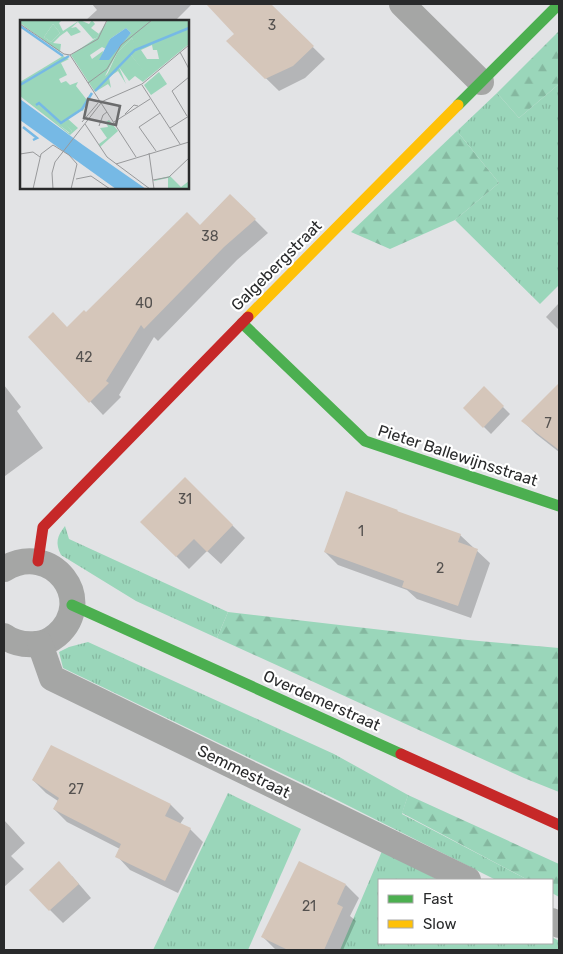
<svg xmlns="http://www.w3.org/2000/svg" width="563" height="954" viewBox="0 0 563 954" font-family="Rubik,sans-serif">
	<defs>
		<pattern id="grass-tufts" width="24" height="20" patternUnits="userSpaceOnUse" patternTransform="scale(1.25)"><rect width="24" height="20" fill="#9ad6ba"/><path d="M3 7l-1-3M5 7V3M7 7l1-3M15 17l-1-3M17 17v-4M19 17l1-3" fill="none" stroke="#85b8a0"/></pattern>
		<pattern id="forest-firs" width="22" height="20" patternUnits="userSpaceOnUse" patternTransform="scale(1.25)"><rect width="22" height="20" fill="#9ad6ba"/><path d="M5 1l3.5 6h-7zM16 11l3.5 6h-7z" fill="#85b8a0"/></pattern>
	</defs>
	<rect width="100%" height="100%" fill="#e2e3e5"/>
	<g fill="url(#grass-tufts)">
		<path d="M559,84V285L540,304L455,220L499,183L457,131L497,93L519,118Z"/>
		<path d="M65,526L69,539L228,612L217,638L136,601L61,555C55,543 57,536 65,526Z"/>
		<path d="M88,642L334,754L408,795L402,814L528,880H496L333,798L63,668L59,652L69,647Z"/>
		<path d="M228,793L301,829L248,950H153Z"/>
		<path d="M382,851L439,880H379V943H552V937L559,941V950H340Z"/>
	</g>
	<g fill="url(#forest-firs)">
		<path d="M559,31V84L519,118L497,93Z"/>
		<path d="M457,131L499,183L455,220L390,249L351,232Z"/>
		<path d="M228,612L468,640L559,648V792L524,778L217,638Z"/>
		<path d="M408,795L559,864V897L552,893V880H528L402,813Z"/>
	</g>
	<g fill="#0003">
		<path d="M92,4H192L175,21H85L97,10Z"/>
		<path d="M207,4H269L325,59L305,78L279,91L228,41L236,34Z"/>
		<path d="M230,195L268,233L237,260L158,341L154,337L119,395L121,397L103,415L30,337L67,328L200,226Z"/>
		<path d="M559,303V330L546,317Z"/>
		<path d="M4,385L21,407L17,411L43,448L5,476Z"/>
		<path d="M559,385V452L536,434L523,421Z"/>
		<path d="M484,388L510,414L491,434L465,408Z"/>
		<path d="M185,478L245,538L221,564L207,551L189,569L142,522Z"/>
		<path d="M347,492L397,511L400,514L460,535L490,563L471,618L417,599L407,590L338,565L325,552Z"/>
		<path d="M33,780L171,805L184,818L180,824L190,829L203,842L178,893L130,870L117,856L120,849L67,822L54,809L58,801L46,793Z"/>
		<path d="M4,820L25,843L11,856L24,869L4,887Z"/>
		<path d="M72,876L91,898L63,923L30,890Z"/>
		<path d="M346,885L359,898L350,916L356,921L343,950H276L263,937Z"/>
	</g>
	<g fill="#d5c6ba">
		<path d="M206,4H271L314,46L293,66L265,79L226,41L234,34Z"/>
		<path d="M230,194L256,219L224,247L144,329L141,325L106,381L109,383L89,403L28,337L53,312L67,327L84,310L86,312L187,212L200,225Z"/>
		<path d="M559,383V450L521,421Z"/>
		<path d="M484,386L504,406L483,428L463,408Z"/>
		<path d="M185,477L233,525L207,552L194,539L176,557L140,522Z"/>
		<path d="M346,491L398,510L397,511L461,534L458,542L478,549L458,606L402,587L404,581L324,552Z"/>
		<path d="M51,745L171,804L165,816L191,828L165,881L115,857L121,844L53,809L59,798L32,780Z"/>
		<path d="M59,861L79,884L49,911L29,890Z"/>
		<path d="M299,861L346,884L337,904L343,907L324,950H288L261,937Z"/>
	</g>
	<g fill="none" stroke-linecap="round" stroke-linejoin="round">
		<g stroke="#a5a6a5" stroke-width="26">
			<path d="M402,4L481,82"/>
			<path d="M4,569C52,540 97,600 57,635C51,640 44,644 36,644C24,645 13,643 4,636"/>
			<path d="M40,644L52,678L468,880"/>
			<path d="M552,921L559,925"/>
		</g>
		<g stroke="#4caf50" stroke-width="11">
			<path d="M458,105L559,4"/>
			<path d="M242,323L365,441L559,506"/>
			<path d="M72,605L401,754"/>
		</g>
		<path stroke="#ffc107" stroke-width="11" d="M248,317L458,105"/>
		<g stroke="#c62828" stroke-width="11">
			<path d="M38,561L43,527L248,317"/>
			<path d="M401,754L559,825"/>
		</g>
	</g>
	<g text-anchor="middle" stroke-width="4.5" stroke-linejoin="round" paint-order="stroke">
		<g font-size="14" fill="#54514f">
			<text x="272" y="30">3</text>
			<text x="210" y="241">38</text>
			<text x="144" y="308">40</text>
			<text x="84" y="362">42</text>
			<text x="548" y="428">7</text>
			<text x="185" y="504">31</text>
			<text x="361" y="536">1</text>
			<text x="440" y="573">2</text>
			<text x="76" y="794">27</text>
			<text x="309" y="911">21</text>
		</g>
		<g font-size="16" fill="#292a2b" stroke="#fff">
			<text transform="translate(276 265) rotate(-45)" y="6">Galgebergstraat</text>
			<text transform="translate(458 455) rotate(18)" y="6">Pieter Ballewijnsstraat</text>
			<text transform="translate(322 700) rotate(24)" y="6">Overdemerstraat</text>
			<text transform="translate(244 771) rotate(26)" y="6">Semmestraat</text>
		</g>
	</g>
	<g transform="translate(20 20)">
		<rect width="169" height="169" fill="#e2e3e5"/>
		<path d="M60,0L69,4L72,0L75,4L71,8L79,14L76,18L73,19L58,2ZM33,4L40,13L31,22L24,17ZM112,18L116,27L86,57L97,33ZM111,35L128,56L123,62L115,56L109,61L99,47ZM139,52L147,64L131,75L124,65ZM0,76L16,86L49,113L52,111L43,103L48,99L58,108L50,115ZM89,100L98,111L80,127L79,124L87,118L80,108L88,107L86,102ZM150,156L161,167L169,161V169H148V158L134,161V169V160Z" fill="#9ad6ba"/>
		<path d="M1,0H42L39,3L43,11L60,0L51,8L56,7L61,12L51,16L47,11L40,16L33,23L41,24L40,32L0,3ZM33,4L40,13L31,22L24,17ZM88,0H169V24L124,61L127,56L111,35L99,47L106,64L98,51L89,57L91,68L88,64L75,72L51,35L76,18ZM106,8L111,13L87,40H82L83,31L72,39L70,35L82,27L86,29L90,19ZM112,18L115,27L85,56L97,33ZM132,25L133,30H137L139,39H127L121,30ZM43,36L49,39L41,43L47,55L39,59L41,63L46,61L50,65L58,62L56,66L67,80L63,91L60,89L43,102L52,111L50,113L0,76V62Z" fill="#9ad6ba" fill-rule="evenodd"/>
		<path d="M106,8L111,13L89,40H79L90,19ZM0,79L63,125L126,169H96L57,141L0,100Z" fill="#76b9e5"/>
		<path fill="none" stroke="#76b9e5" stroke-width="2.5" d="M0,6L43,36M0,65L49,36M75,71L115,30L169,8M16,85L19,83L41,103L62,89L72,73M3,107L17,118L13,120"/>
		<path fill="none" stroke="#98999b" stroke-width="1" d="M0,4L44,34L50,35M160,32L169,49M50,35L116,137M50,35L78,19L87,0M68,63L87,49L101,25L132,0M122,65L160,124M81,82L122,64L169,25M105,94L114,85L118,86M167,96L152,71L169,57M62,102L78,83M94,102L130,79M65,104L87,137L130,169M79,106L83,95L87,92M150,108L169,96M136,131L119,107L140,93M129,133L134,169M0,134L13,132L20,137M96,144L169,122M56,159L71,156L90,169M133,160L149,157L169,138M13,169L21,134L33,125L49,135L57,144L51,169M33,169L32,153L35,142L81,83"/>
		<path fill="#6a6b6c" fill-opacity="0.15" stroke="#6a6b6c" stroke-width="2.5" d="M68,79L100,86L96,105L64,98Z"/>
		<rect width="169" height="169" fill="none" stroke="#292a2b" stroke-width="2.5"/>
	</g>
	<rect width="563" height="954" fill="none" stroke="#292a2b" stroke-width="10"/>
	<rect x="378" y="879" width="175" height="65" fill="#ffffff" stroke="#a9aaaa"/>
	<rect x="388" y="895" width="25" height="8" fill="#4caf50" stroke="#a9aaaa"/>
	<text x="423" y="904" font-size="15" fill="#292a2b">Fast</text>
	<rect x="388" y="920" width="25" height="8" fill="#ffc107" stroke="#a9aaaa"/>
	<text x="423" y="929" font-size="15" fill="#292a2b">Slow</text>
</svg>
